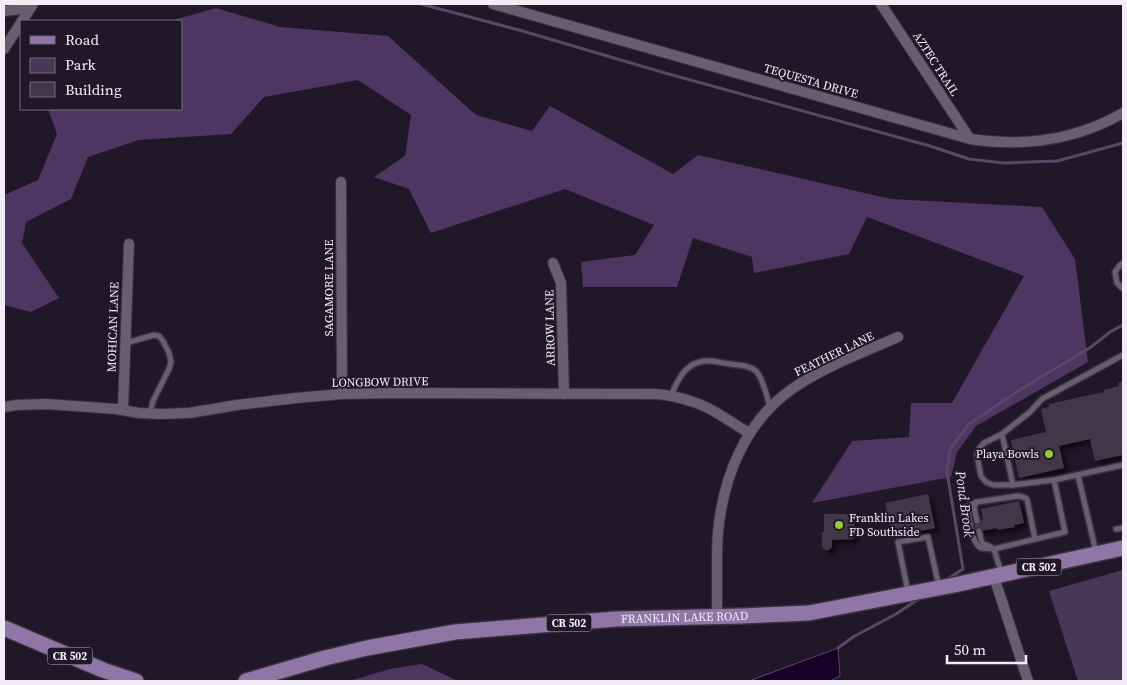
<svg xmlns="http://www.w3.org/2000/svg" width="1127" height="685" viewBox="0 0 1127 685" font-family="'Source Serif 4',serif">
	<defs>
		<filter id="shadow"><feDropShadow dx="4.5" dy="4.5" stdDeviation="2.5" flood-color="#0009"/></filter>
	</defs>
	<rect width="100%" height="100%" fill="#201828"/>
	<path fill="#483858" d="M1123,570V681H1078L1049,591Z"/>
	<g fill="#4e3662">
		<path d="M216,8L280,27L388,36L476,115L532,131L550,106L673,174L698,155L891,199L1042,207L1075,259L1088,362L976,426L957,452L951,477L812,503L852,441L909,437L911,403H952L1024,276L867,217L849,254L754,273L752,257L693,238L677,287H583L581,262L635,255L654,225L565,189L431,233L409,189L374,177L405,156L411,115L358,80L264,97L231,134L139,140L88,157L71,199L26,222L22,243L59,298L31,312L4,305V195L38,180L57,134L48,109H181V21H170Z"/>
		<path d="M422,664L458,681H349L390,669Z"/>
	</g>
	<path fill="#170127" stroke="#594865" d="M838,648L840,676L830,681H749Z"/>
	<g fill="none" stroke-linecap="round" stroke-linejoin="round">
		<g stroke="#594865" stroke-width="3">
			<path d="M421,4L519,30L665,73L930,146L969,159L1004,163L1057,161L1123,143"/>
			<path d="M946,580L963,569L947,472L950,449L969,424L1018,391L1091,347L1110,332L1123,325"/>
			<path d="M838,648L853,637L896,614L920,598"/>
		</g>
	</g>
	<g fill="#403749" filter="url(#shadow)">
		<path d="M1123,381V455L1095,461L1090,439L1059,446L1064,468L1019,478L1011,441L1012,440L1046,432L1041,409L1049,407V404L1104,392V390L1119,386L1118,383Z"/>
		<path d="M928,494L935,528L892,537L885,503Z"/>
		<path d="M1019,501L1024,523L1014,525L1015,527L997,530V528L976,532L974,522L983,520L981,509Z"/>
		<path d="M824,514H848V517H855L854,539L832,540V547L829,550H825L822,547V532H824Z"/>
	</g>
	<g fill="none" stroke-linecap="round" stroke-linejoin="round">
		<defs>
			<g id="service">
				<path d="M1123,263L1120,265L1115,272L1117,283L1122,288H1123"/>
				<path d="M126,343L154,335L159,336L163,341L169,353L171,362L169,369L153,401L150,413"/>
				<path d="M1123,355L1042,399L1030,412L1002,434L984,443L978,450L977,456L981,476L986,482L993,485H1013L1054,480L1123,465"/>
				<path d="M671,396C677,381 685,363 704,361C712,360 722,363 730,364C739,365 749,365 756,371C763,378 767,397 770,407"/>
				<path d="M1002,434L1013,485"/>
				<path d="M1078,475L1096,552"/>
				<path d="M976,502L974,508L977,521"/>
				<path d="M1116,529L1123,528"/>
				<path d="M979,531L982,543L991,547"/>
				<path d="M994,549C990,548 984,549 981,548C971,543 968,516 968,506L977,502L1018,496L1023,497L1027,499L1035,539"/>
				<path d="M1001,572L994,549L1065,532L1054,480"/>
				<path d="M908,592L898,542L928,537L939,587"/>
			</g>
			<g id="minor">
				<path d="M493,4L970,139C1023,147 1076,140 1123,113"/>
				<path d="M881,4L970,139"/>
				<path d="M4,11L30,8"/>
				<path d="M4,49L33,4"/>
				<path d="M341,182L342,394"/>
				<path d="M553,263L561,283L564,394"/>
				<path d="M4,407L17,405L46,404L116,409L139,413L162,414L189,413L237,405L296,398L342,394L396,393L656,394C667,395 679,397 690,401C712,407 730,422 749,433"/>
				<path d="M123,410L129,244"/>
				<path d="M994,577L1028,681"/>
				<path d="M717,617C717,599 717,581 717,563C717,553 717,543 718,533C723,477 745,422 792,389C823,367 864,352 898,337"/>
			</g>
			<g id="primary">
				<path d="M4,628L103,670L136,681"/>
				<path id="s1" d="M246,681L325,658L367,648L455,632L616,619L742,616L809,613L954,585L1123,548"/>
			</g>
		</defs>
		<use href="#service" stroke="#38323e" stroke-width="8"/>
		<use href="#minor" stroke="#38323e" stroke-width="12"/>
		<use href="#primary" stroke="#38323e" stroke-width="18"/>
		<use href="#service" stroke="#685e71" stroke-width="5"/>
		<use href="#minor" stroke="#685e71" stroke-width="10"/>
		<use href="#primary" stroke="#8f76a7" stroke-width="15"/>
	</g>
	<g fill="#97cb38" stroke="#201828" stroke-width="2">
		<circle cx="1049" cy="454" r="5"/>
		<circle cx="839" cy="525" r="5"/>
	</g>
	<g text-anchor="middle" stroke-width="4" stroke-linejoin="round" paint-order="stroke">
		<g fill="#201828" stroke="#b3acb9" stroke-width="1">
			<rect x="1016.5" y="558.5" width="45" height="17" rx="4"/>
			<rect x="546.5" y="614.5" width="45" height="17" rx="4"/>
			<rect x="47.5" y="647.5" width="45" height="17" rx="4"/>
		</g>
		<g font-size="11" font-weight="bold" fill="#f2ecf7">
			<text x="1039" y="571">CR 502</text>
			<text x="569" y="627">CR 502</text>
			<text x="70" y="660">CR 502</text>
		</g>
		<g font-size="12" fill="#f2ecf7" stroke="#201828">
			<text transform="translate(936 64) rotate(57)" y="4">AZTEC TRAIL</text>
			<text transform="translate(811 81) rotate(16)" y="4">TEQUESTA DRIVE</text>
			<text transform="translate(329 288) rotate(-90)" y="4">SAGAMORE LANE</text>
			<text transform="translate(113 327) rotate(-88)" y="4">MOHICAN LANE</text>
			<text transform="translate(550 328) rotate(-91)" y="4">ARROW LANE</text>
			<text transform="translate(834 354) rotate(-26)" y="4">FEATHER LANE</text>
			<text transform="translate(380 382) rotate(-1)" y="4">LONGBOW DRIVE</text>
			<text dy="4" stroke="none"><textPath href="#s1" startOffset="445">FRANKLIN LAKE ROAD</textPath></text>
		</g>
		<g font-size="12" fill="#f2ecf7" stroke="#201828" text-anchor="end">
			<text x="1039" y="458">Playa Bowls</text>
			<text x="849" y="522" text-anchor="start">Franklin Lakes<tspan x="849" dy="14">FD Southside</tspan></text>
		</g>
		<g font-size="14" font-style="italic" fill="#e5d7f5" stroke="#201828">
			<text transform="translate(965 504) rotate(82)" y="5">Pond Brook</text>
		</g>
	</g>
	<rect width="1127" height="685" fill="none" stroke="#f2ecf7" stroke-width="10"/>
	<rect x="20" y="20" width="162" height="90" fill="#201828" stroke="#746d7b"/>
	<rect x="30" y="36" width="25" height="8" fill="#8f76a7" stroke="#746d7b"/>
	<text x="65" y="45" font-size="15" fill="#f2ecf7">Road</text>
	<rect x="30" y="58" width="25" height="15" fill="#483858" stroke="#746d7b"/>
	<text x="65" y="70" font-size="15" fill="#f2ecf7">Park</text>
	<rect x="30" y="82" width="25" height="15" fill="#403749" stroke="#746d7b"/>
	<text x="65" y="95" font-size="15" fill="#f2ecf7">Building</text>
	<path d="M947 655v8h79v-8" fill="none" stroke="#f2ecf7" stroke-width="2.5"/>
	<text x="954" y="655" font-size="15" fill="#f2ecf7" stroke="#201828" stroke-width="4" paint-order="stroke">50 m</text>
</svg>
